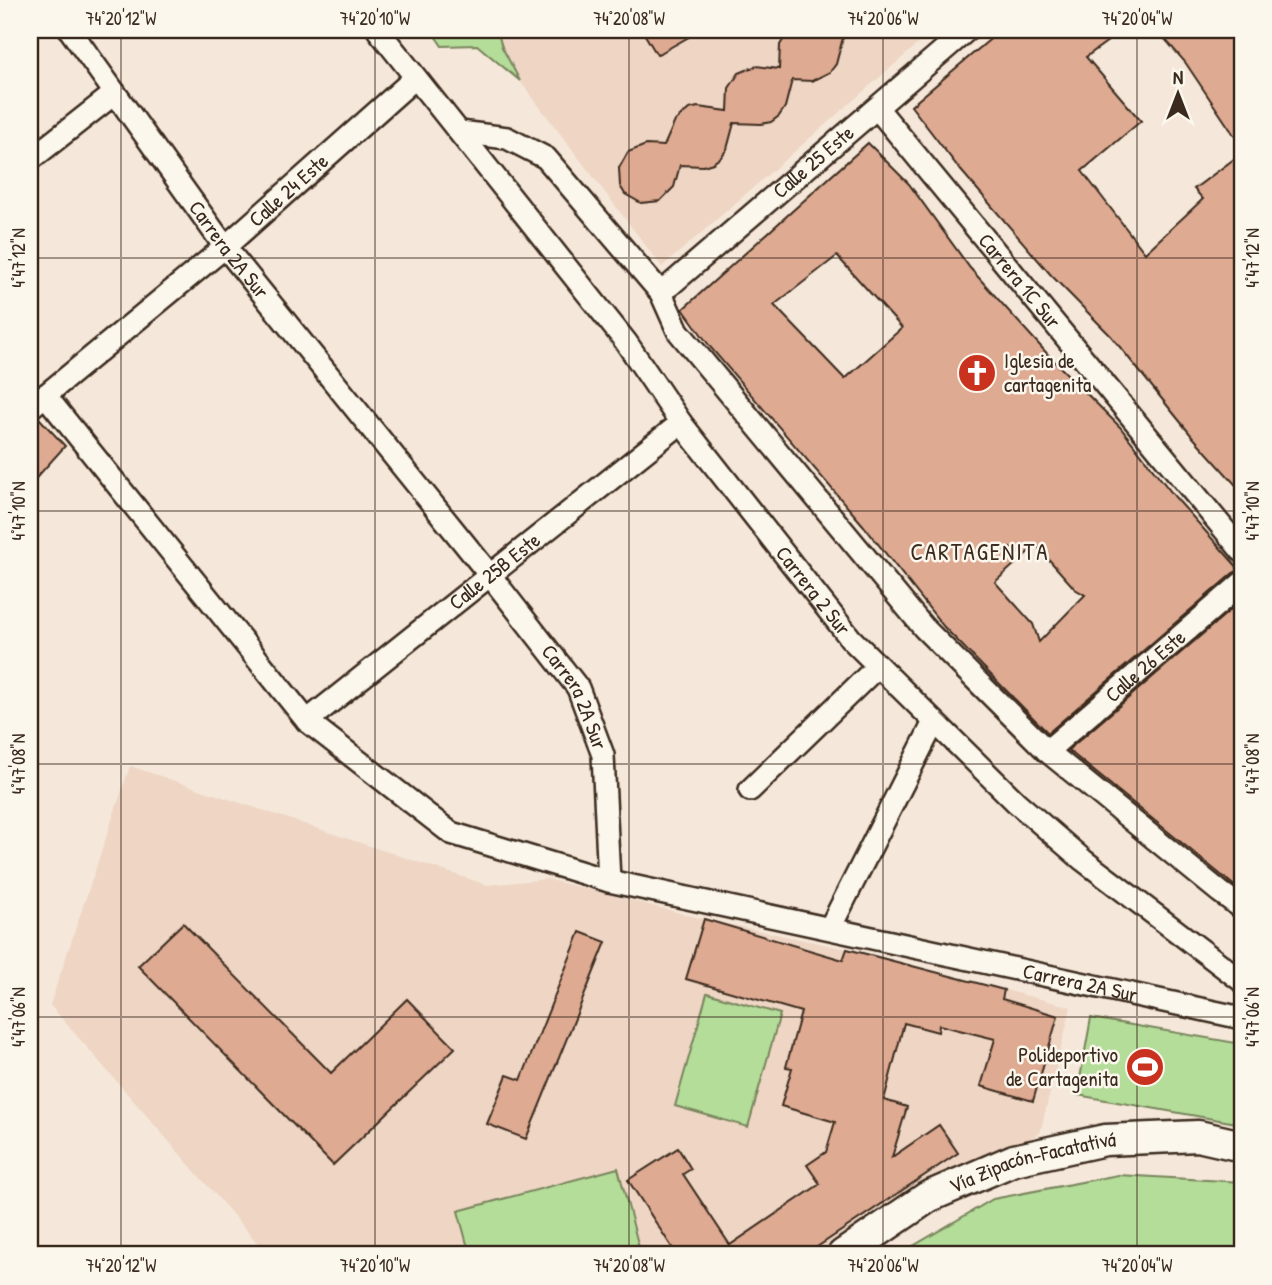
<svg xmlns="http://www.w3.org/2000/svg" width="1272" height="1285" viewBox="0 0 1272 1285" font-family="'Patrick Hand',sans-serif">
	<rect width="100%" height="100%" fill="#f5e8da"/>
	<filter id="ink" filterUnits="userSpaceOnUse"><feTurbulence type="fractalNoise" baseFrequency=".0143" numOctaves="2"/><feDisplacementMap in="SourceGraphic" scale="14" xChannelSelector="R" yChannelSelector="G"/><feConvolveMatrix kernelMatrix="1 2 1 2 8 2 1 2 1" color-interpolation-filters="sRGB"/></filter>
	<g filter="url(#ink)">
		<g fill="#eed5c4">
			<path d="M497,30H934L662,267L520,81L502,47Z"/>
			<path d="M130,766L487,885L547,879L704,919L847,949L1071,1007L1040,1133L870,1223L833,1255H268L50,1005Z"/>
		</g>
		<g fill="#b4dd99" stroke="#78845c" stroke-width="2">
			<path d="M431,30H497L502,47L520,81L477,45L442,46Z"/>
			<path d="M707,993L780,1014L748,1127L675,1106Z"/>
			<path d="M1091,1018L1242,1044V1124L1077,1095Z"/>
			<path d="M618,1168L641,1255H470L458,1211Z"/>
			<path d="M1118,1175L1242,1182V1255H898L993,1199Z"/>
		</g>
		<g fill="#deaa92" stroke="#3b2a1e" stroke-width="2" fill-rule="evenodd">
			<path d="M642,30H701L657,55Z"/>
			<path d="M789,30H845L836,64L830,72L812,81L792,80L785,107L779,116L771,122L761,124L734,123L727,149L721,157L713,163L703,166L680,165L674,187L660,201L641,203L625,194L620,186L619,168L628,152L646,145L664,146L675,121L689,109L698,107L728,111L729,88L739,73L756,66L779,69L780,45Z"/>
			<path d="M1001,30H1123L1086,57L1141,121L1082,171L1145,253L1203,199L1194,189L1242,153V492L1191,435L1111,336L1051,275L958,167L911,106Z"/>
			<path d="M1157,30H1242V147L1185,62Z"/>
			<path d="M868,143L909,184L970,268L1052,359L1120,427L1175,497L1240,570L1233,573L1048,733L944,627L863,525L711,348L683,309ZM837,256L902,328L845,379L774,305ZM1036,545L1075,589L1085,595L1039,642L1033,624L995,582L1015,564L1010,548L1024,556Z"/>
			<path d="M39,418L65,446L30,485V421Z"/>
			<path d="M1242,600V892L1068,750Z"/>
			<path d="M704,919L843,960L847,949L1004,990L1002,999L1058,1016L1033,1101L981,1086L995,1039L939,1025L938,1032L904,1023L884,1100L907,1107L892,1157L939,1125L958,1153L805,1255H677L628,1180L678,1148L691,1169L683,1174L730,1245L820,1184L807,1165L826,1152L835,1122L781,1106L792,1068L786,1067L801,1012L686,979Z"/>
			<path d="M183,923L331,1073L407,999L455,1048L333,1165L138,966Z"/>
			<path d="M580,932L606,942L526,1139L487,1124L507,1075L521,1080Z"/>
		</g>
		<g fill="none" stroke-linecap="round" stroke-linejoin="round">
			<defs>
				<g id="street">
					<path id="s1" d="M70,30L225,247L489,574L578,688L603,755L609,881"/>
					<path id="s2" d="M378,30L626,342L681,423L851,639L1016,802L1083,860L1242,981"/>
					<path id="s3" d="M877,108L1242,551"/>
					<path d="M460,132L507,138L546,158L661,293L678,331L924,628L1047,751L1220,892L1242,908"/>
					<path d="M30,160L115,93"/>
					<path id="s4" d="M661,293L967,30"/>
					<path id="s5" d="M45,395L307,721L451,833L609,881L1242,1018"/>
					<path id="s6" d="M30,408L225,247L415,78"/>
					<path id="s7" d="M307,721L681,423"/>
					<path id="s8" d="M1047,751L1242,583"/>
					<path d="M750,790L878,666"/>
					<path d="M830,928L934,722"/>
				</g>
				<g id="secondary">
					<path id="s9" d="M843,1255L928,1197L1014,1160L1105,1140L1198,1136L1242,1146"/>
				</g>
			</defs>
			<use href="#street" stroke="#3b2a1e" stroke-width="26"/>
			<use href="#secondary" stroke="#3b2a1e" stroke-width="35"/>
			<use href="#street" stroke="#fbf7ec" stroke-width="21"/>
			<use href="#secondary" stroke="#fbf7ec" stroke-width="30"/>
		</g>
	</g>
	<path fill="none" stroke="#3b2a1e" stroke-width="2" stroke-opacity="0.45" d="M121,30V1255M375,30V1255M629,30V1255M883,30V1255M1137,30V1255M30,258H1242M30,511H1242M30,764H1242M30,1017H1242"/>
	<defs>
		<symbol id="church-disc" viewBox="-11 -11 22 22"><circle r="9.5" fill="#c8321e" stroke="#fbf7ec"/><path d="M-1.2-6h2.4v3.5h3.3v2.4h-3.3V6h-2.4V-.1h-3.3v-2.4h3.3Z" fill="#fff"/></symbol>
		<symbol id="stadium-disc" viewBox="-11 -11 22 22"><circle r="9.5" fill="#c8321e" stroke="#fbf7ec"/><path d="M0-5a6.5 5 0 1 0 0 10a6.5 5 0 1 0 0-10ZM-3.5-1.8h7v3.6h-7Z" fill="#fff"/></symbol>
	</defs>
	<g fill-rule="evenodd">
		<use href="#church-disc" x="955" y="351" width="44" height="44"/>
		<use href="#stadium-disc" x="1123" y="1045" width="44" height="44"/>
	</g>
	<g text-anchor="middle" stroke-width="5" stroke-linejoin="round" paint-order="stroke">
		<g font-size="21" fill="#3b2a1e" stroke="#fbf7ec">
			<text dy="7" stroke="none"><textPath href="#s4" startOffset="201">Calle 25 Este</textPath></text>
			<text dy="7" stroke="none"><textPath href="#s6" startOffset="338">Calle 24 Este</textPath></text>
			<text dy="7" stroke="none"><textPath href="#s1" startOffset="271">Carrera 2A Sur</textPath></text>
			<text dy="7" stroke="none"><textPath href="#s3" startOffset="224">Carrera 1C Sur</textPath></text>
			<text dy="7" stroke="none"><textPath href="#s7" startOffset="240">Calle 25B Este</textPath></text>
			<text dy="7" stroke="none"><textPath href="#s2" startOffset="710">Carrera 2 Sur</textPath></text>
			<text dy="7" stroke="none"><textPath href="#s8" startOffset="130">Calle 26 Este</textPath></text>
			<text dy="7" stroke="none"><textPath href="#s1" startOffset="838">Carrera 2A Sur</textPath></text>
			<text dy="7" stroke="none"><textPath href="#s5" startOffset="1248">Carrera 2A Sur</textPath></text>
			<text dy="7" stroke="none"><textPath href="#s9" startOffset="214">Vía Zipacón-Facatativá</textPath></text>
		</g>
		<g font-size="21" fill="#3b2a1e" stroke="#fbf7ec" text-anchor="start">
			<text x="1004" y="368">Iglesia de<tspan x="1004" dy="24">cartagenita</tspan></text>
			<text x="1118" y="1062" text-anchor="end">Polideportivo<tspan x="1118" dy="24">de Cartagenita</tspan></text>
		</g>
		<g font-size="23" letter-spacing="2" fill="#3b2a1e" stroke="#fbf7ec">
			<text x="980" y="560">CARTAGENITA</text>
		</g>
	</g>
	<rect width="1272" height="1285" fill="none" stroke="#fbf7ec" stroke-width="77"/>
	<g transform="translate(1178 94)" stroke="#fbf7ec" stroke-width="5" paint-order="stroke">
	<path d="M0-5L12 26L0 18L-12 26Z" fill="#3b2a1e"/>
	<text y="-10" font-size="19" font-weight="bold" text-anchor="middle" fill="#3b2a1e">N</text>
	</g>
	<rect x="38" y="38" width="1196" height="1208" fill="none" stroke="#3b2a1e" stroke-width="2.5"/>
	<g font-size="18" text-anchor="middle" fill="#3b2a1e">
		<text x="121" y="25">74°20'12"W</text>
		<text x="375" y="25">74°20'10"W</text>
		<text x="629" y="25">74°20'08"W</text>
		<text x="883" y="25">74°20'06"W</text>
		<text x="1137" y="25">74°20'04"W</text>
		<text transform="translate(19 258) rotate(-90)" y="6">4°47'12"N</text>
		<text transform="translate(1253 258) rotate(-90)" y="6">4°47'12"N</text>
		<text transform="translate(19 511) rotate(-90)" y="6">4°47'10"N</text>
		<text transform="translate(1253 511) rotate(-90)" y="6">4°47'10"N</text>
		<text transform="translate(19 764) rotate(-90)" y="6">4°47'08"N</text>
		<text transform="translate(1253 764) rotate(-90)" y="6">4°47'08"N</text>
		<text transform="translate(19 1017) rotate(-90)" y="6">4°47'06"N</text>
		<text transform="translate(1253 1017) rotate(-90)" y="6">4°47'06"N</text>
		<text x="121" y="1272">74°20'12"W</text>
		<text x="375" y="1272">74°20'10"W</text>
		<text x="629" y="1272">74°20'08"W</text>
		<text x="883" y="1272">74°20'06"W</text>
		<text x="1137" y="1272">74°20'04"W</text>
	</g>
</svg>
